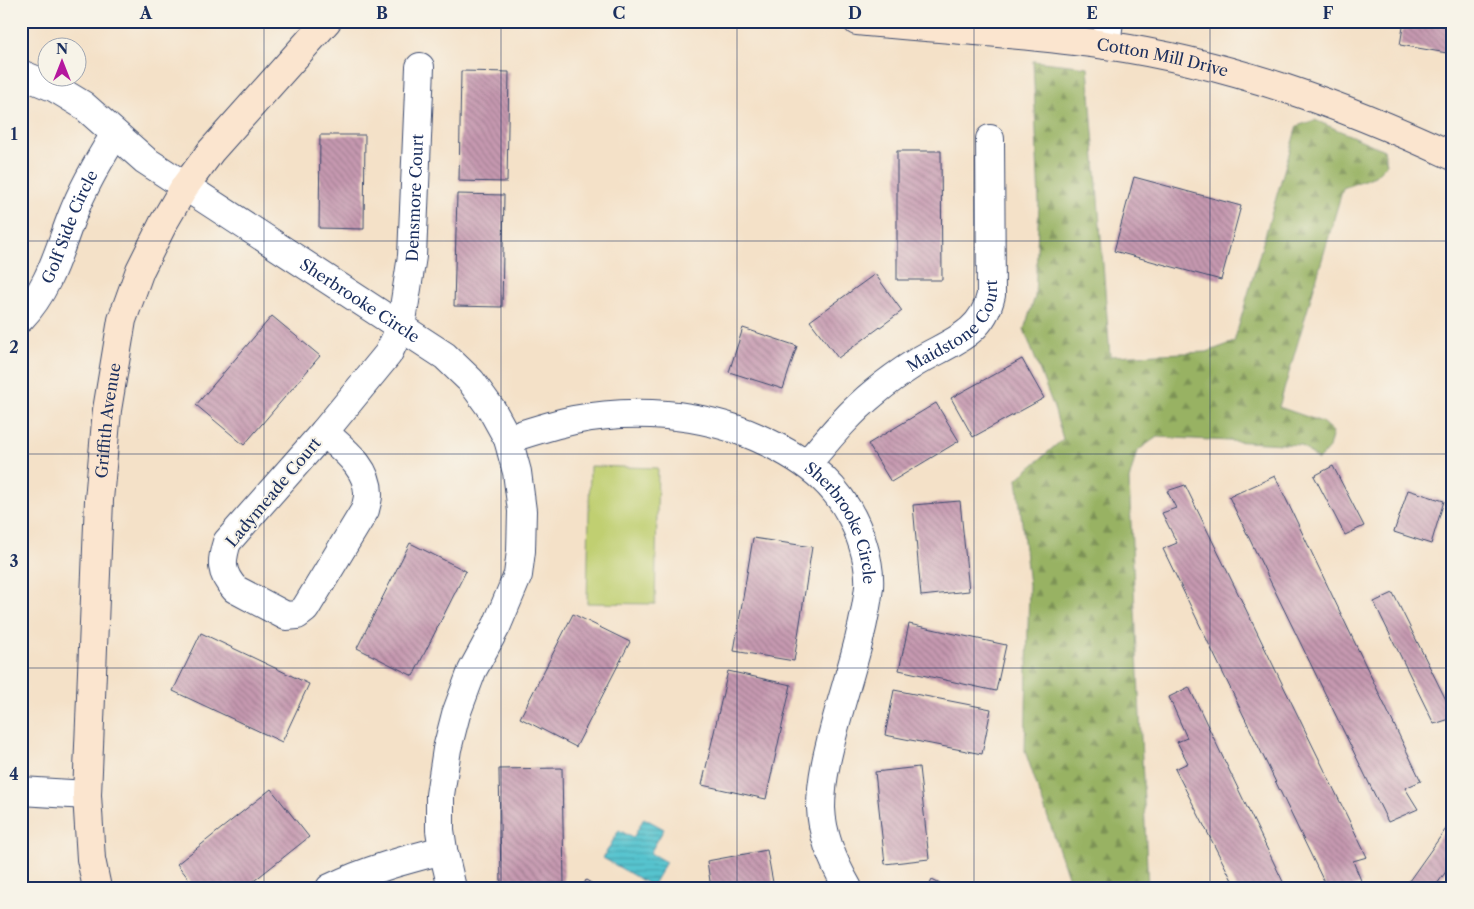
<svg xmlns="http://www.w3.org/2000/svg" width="1474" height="909" viewBox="0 0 1474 909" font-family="'Libre Caslon Text',serif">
	<defs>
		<pattern id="forest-firs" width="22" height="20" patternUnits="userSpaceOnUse" patternTransform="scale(1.25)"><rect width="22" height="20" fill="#98b263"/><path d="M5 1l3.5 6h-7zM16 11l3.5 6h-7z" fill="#7b9155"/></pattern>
		<pattern id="water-rules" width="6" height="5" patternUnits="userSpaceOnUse" patternTransform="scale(1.25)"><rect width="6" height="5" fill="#57c4cf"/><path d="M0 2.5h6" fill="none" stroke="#47a0ab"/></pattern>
		<pattern id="building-back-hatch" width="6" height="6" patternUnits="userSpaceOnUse" patternTransform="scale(1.25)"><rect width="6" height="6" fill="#c699b0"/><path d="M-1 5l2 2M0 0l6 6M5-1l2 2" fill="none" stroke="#a07d92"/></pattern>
	</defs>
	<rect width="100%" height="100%" fill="#f7f3e8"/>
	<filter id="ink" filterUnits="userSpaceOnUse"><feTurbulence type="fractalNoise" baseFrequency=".02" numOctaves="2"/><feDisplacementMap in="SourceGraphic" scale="10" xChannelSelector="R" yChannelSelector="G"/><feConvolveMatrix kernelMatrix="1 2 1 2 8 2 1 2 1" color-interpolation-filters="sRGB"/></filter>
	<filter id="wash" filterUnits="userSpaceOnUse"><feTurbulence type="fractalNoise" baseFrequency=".0096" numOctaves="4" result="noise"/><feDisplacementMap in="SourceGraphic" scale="20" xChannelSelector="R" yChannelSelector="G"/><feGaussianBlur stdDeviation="1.12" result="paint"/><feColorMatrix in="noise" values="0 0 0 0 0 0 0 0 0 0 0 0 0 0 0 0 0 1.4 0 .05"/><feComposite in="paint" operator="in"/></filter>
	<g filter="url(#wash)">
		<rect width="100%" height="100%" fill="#f4e1c8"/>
		<path fill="url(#forest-firs)" stroke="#5a7060" d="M1033,61L1088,67L1110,356L1207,352L1234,342L1297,126L1315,120L1384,150L1387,164L1375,176L1343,188L1279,407L1322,422L1333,432L1329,448L1318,460L1301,445L1157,437L1137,451L1129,480L1148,888H1072L1025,751L1029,585L1017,479L1063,439L1054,408L1024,329L1035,297L1039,203Z"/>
		<path fill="#c0cf71" stroke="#6e7f68" d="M590,466L658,468L655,604L587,603Z"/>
		<path fill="url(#water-rules)" stroke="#397a96" d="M644,818L664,829L650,853L666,862L652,886L603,858L619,830L633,838Z"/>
		<g id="blocks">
			<g fill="url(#building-back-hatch)">
				<path d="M1404,21H1452L1447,53L1400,45Z"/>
				<path d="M461,71L509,72L507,182L459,181Z"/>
				<path d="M320,135H365L364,229L319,228Z"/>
				<path d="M897,151H941L942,280H897Z"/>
				<path d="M1134,177L1241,206L1221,280L1114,251Z"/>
				<path d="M457,194L504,195L502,307L454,306Z"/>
				<path d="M875,274L902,311L838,358L810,321Z"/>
				<path d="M272,316L320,356L244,445L196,405Z"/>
				<path d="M743,328L797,346L783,389L729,372Z"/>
				<path d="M1022,359L1044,398L973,437L951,398Z"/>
				<path d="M936,403L959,441L891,482L868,444Z"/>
				<path d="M1333,466L1364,526L1345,535L1314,476Z"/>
				<path d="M1275,476L1421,781L1405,788L1418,809L1388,822L1229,497Z"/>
				<path d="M1185,485L1367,857L1353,861L1362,883L1350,888H1327L1163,549L1177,543L1162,513L1176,508L1167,491Z"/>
				<path d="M1408,490L1444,501L1431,544L1394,532Z"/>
				<path d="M960,501L969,591L921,596L913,505Z"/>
				<path d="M753,538L812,547L794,661L734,651Z"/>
				<path d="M410,543L466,571L413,676L357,648Z"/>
				<path d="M1393,593L1453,714V718L1434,724L1374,602Z"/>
				<path d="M573,614L630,642L576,747L520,718Z"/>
				<path d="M909,624L1006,645L996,691L899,670Z"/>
				<path d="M201,633L309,684L282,742L173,691Z"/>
				<path d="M728,671L791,685L766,799L702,785Z"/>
				<path d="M1189,687L1286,888H1236L1175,769L1188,763L1177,742L1187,738L1169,697Z"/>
				<path d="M894,690L991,709L982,754L885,735Z"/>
				<path d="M919,767L929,859L885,864L875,772Z"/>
				<path d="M562,768L564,883L501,884L499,769Z"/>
				<path d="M271,789L309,837L245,888H196L177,864Z"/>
				<path d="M1448,826L1453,828V862L1434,888H1404Z"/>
				<path d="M767,850L774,888H711L707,861Z"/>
				<path d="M586,880L600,888H582Z"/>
				<path d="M932,880L948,888H928Z"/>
			</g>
		</g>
	</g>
	<g filter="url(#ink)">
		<use href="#blocks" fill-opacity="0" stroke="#3c4a6e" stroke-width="1"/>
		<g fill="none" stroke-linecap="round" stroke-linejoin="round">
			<defs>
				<g id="street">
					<path d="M1106,45L1109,21"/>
					<path id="s1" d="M21,74L55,88L83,105L145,160L445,356L471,381L492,410L508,439L517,472L522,511L521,551L518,575L497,625L472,671L456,714L447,749L440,795V830L443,850L452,888"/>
					<path id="s2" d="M21,318C49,289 58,252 72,216C83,187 99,160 115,134"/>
					<path d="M324,432C341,448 369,467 368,495C368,500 366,505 365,510L305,609L297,615L286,616L235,589C220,573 221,561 227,542Z"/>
					<path id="s3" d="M324,432L388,354L401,327L412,256L420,67"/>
					<path id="s4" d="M508,439C530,432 551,425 574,420C633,408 701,413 756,437C808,460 846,488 863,545C867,558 870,573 869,587C864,631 849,675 837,718C829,748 821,777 821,808C822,836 834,864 848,888"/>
					<path id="s5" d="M807,464C828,439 849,413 875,392C887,382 901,372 915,363C947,343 982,336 991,295L990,139"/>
					<path d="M21,791L87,795"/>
					<path d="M330,888C367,870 404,860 443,850"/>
				</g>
				<g id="secondary">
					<path id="s6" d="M857,21C940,29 1023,33 1105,45C1228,63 1341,104 1453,156"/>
					<path id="s7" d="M97,888L91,859L87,795L99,500L107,410L122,320L140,270L164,222L185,186L211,151L327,21"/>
				</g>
			</defs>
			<use href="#street" stroke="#3c4a6e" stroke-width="30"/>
			<use href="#secondary" stroke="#3c4a6e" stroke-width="30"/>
			<use href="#street" stroke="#fff" stroke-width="28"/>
			<use href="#secondary" stroke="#fbe5cf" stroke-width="28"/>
		</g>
	</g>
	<path fill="none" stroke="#1b2f5e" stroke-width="1" stroke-opacity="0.55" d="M264,21V888M501,21V888M737,21V888M974,21V888M1210,21V888M21,241H1453M21,454H1453M21,668H1453"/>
	<g text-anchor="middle" stroke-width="4" stroke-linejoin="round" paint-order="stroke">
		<g font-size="16" fill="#1b2f5e" stroke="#f7f3e8">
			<text dy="6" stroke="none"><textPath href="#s6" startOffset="308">Cotton Mill Drive</textPath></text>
			<text dy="6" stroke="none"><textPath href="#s3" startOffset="261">Densmore Court</textPath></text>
			<text dy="6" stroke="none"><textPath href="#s2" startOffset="104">Golf Side Circle</textPath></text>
			<text dy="6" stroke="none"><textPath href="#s1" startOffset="409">Sherbrooke Circle</textPath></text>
			<text dy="6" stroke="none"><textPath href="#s5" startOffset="205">Maidstone Court</textPath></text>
			<text dy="6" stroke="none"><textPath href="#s7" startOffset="469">Griffith Avenue</textPath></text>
			<text transform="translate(273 492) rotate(-50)" y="6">Ladymeade Court</text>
			<text dy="6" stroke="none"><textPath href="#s4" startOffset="382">Sherbrooke Circle</textPath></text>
		</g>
	</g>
	<rect width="1474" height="909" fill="none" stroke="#f7f3e8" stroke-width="55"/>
	<g transform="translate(62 62)"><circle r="24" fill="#f7f3e8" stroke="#9fa5b1"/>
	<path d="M0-4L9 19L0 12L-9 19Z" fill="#b5179e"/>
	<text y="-8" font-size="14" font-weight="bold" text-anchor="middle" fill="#1b2f5e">N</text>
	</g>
	<rect x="28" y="28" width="1418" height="854" fill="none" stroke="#1b2f5e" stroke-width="2"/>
	<g font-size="16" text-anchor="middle" font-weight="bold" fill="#1b2f5e">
		<text x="146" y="19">A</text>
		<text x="382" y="19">B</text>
		<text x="619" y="19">C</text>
		<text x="855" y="19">D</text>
		<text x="1092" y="19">E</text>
		<text x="1328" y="19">F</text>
		<text x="14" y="140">1</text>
		<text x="14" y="353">2</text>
		<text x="14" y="567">3</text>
		<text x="14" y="780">4</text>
	</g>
</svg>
